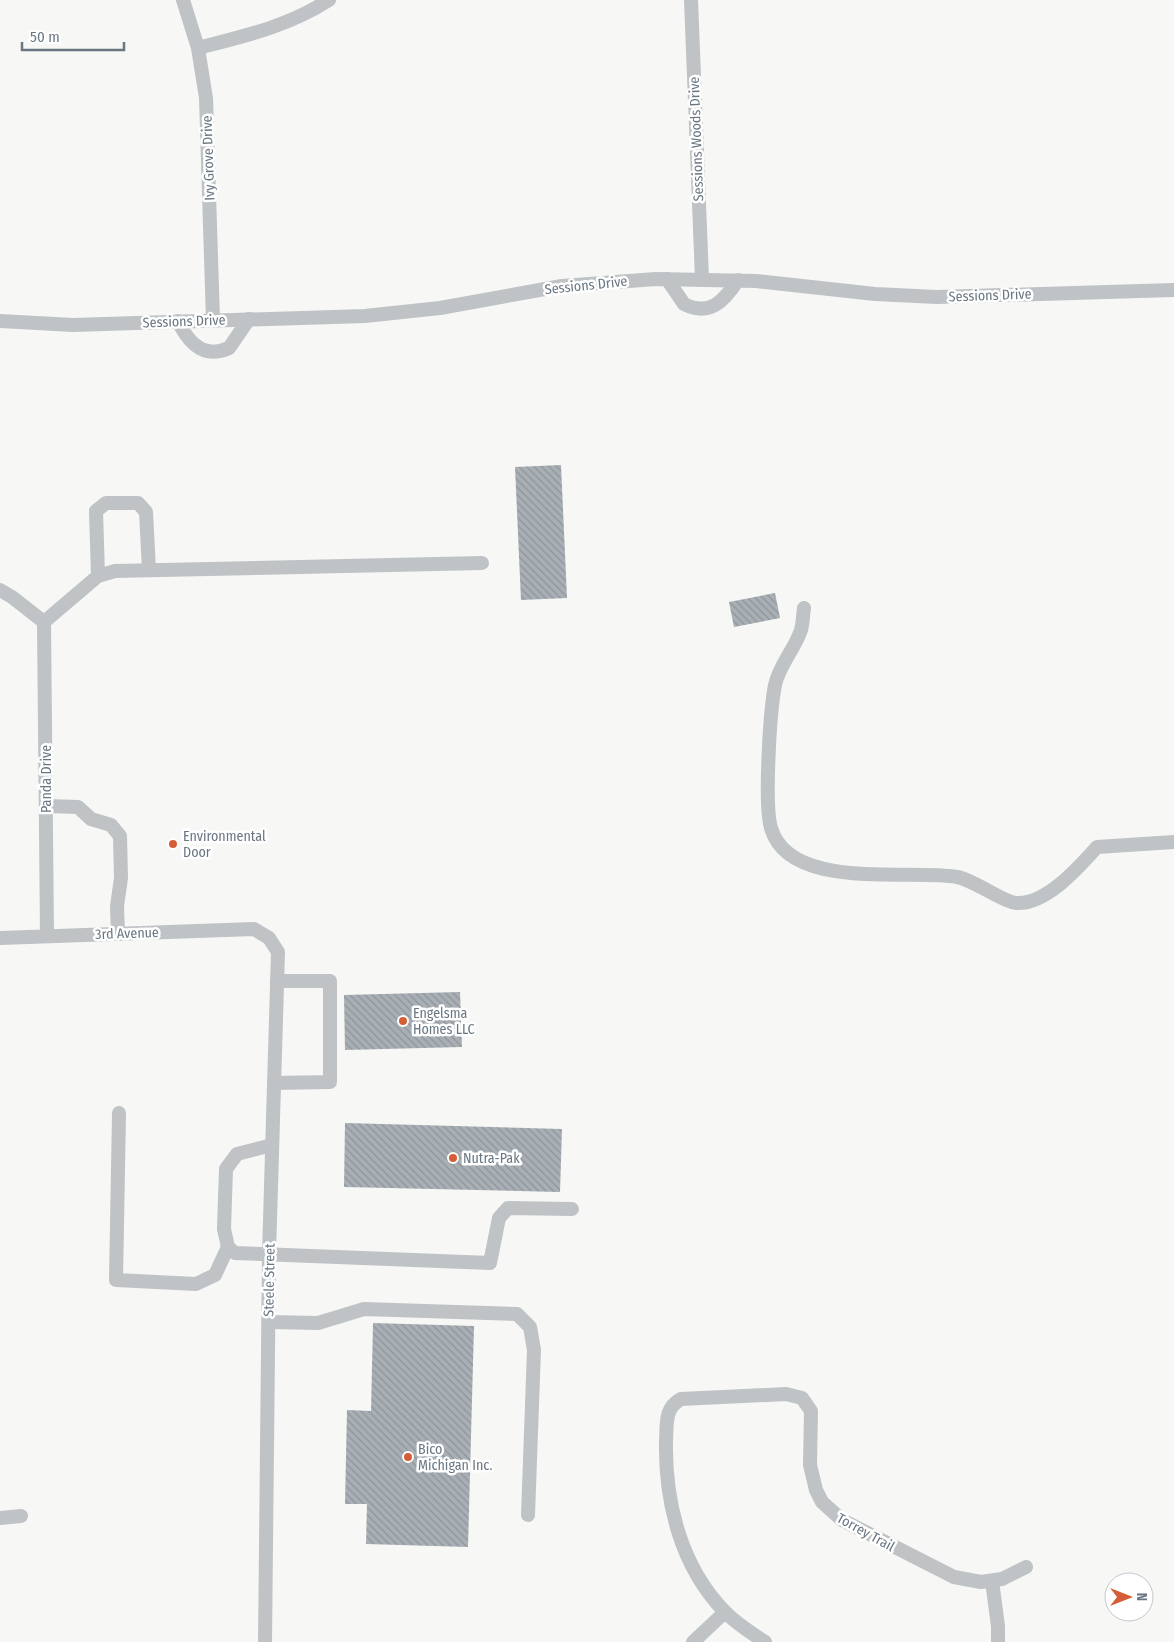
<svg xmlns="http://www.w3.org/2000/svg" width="1174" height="1642" viewBox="0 0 1174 1642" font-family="'Fira Sans Condensed',sans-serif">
	<defs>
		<pattern id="building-back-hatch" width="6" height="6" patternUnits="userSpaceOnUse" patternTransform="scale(1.25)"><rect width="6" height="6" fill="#a9b0b5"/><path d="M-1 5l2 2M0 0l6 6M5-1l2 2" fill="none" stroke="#8e9499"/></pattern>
	</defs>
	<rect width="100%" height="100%" fill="#f7f7f5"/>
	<g fill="url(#building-back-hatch)">
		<path d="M561,465L567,598L521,600L515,467Z"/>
		<path d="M775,593L780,618L734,627L729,602Z"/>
		<path d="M460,992L462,1047L345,1050L344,995Z"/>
		<path d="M345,1123L562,1129L560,1192L344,1187Z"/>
		<path d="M373,1323L474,1326L468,1547L366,1544L367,1504H345L347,1410L371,1411Z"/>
	</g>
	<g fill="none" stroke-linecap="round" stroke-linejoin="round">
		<g stroke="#bfc3c6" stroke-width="14">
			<path d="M183,0L198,48L206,98L213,320"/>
			<path d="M691,0L702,279"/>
			<path d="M198,48C245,36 289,26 329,0"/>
			<path d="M667,279L684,304C710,317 724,301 738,280"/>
			<path d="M0,321L73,325L365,316L440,308L562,286L656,279L756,281L875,294L937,297L1174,290"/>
			<path d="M178,321C189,344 204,359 229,348L249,319"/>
			<path d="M98,576L96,511L106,503H138L146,512L149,570"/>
			<path d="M0,590L12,597L44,622"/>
			<path d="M804,608C803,615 803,623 801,630C795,649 779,665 775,685C770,711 764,804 771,828C789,891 908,869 957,877C974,880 1003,902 1016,903C1046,905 1079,867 1097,847L1174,842"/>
			<path d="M44,622L98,576L115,571L482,563"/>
			<path d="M44,622L47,936"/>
			<path d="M46,806L78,807L91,819L111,825L120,836L121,878L117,906L118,934"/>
			<path d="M0,938L254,929L269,938L278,952L269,1254L265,1642"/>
			<path d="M274,1083L330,1082V981H277"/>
			<path d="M119,1113L116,1280L196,1284L215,1275L228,1247"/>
			<path d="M272,1145L237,1154L226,1169L224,1229L228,1247L235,1253L490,1263L499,1218L508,1208L572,1209"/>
			<path d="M269,1322L318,1323L364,1309L517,1314L530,1327L534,1350L528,1515"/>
			<path d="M0,1518L21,1516"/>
			<path d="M992,1581L998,1626V1642"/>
			<path d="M693,1642L725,1612"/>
			<path d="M765,1642C751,1633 736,1623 725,1612C681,1567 665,1503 666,1442C667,1425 664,1408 681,1399L786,1394L802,1398L811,1411L810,1465L816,1490L822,1502L842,1520L954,1577L981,1582L1002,1579L1026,1567"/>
		</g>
	</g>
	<g fill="#d65e36" stroke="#fff" stroke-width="2">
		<circle cx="173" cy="844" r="5"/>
		<circle cx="403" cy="1021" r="5"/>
		<circle cx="453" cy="1158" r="5"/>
		<circle cx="408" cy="1457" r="5"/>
	</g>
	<g text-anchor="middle" stroke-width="5" stroke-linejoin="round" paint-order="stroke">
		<g font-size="14" fill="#697783" stroke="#fff">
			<text transform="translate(696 139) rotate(-92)" y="5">Sessions Woods Drive</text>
			<text transform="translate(208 158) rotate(-92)" y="5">Ivy Grove Drive</text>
			<text transform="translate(586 285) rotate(-6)" y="5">Sessions Drive</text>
			<text transform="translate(990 295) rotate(-2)" y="5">Sessions Drive</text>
			<text transform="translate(184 321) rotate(-2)" y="5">Sessions Drive</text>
			<text transform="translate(46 779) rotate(-90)" y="5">Panda Drive</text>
			<text transform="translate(127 933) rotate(-2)" y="5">3rd Avenue</text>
			<text transform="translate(269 1280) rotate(-89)" y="5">Steele Street</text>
			<text transform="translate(866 1532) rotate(29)" y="5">Torrey Trail</text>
		</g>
		<g font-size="14" fill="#697783" stroke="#fff" text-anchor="start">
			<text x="183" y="841">Environmental<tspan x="183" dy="16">Door</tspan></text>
			<text x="413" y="1018">Engelsma<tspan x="413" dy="16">Homes LLC</tspan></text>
			<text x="463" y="1163">Nutra-Pak</text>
			<text x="418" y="1454">Bico<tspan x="418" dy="16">Michigan Inc.</tspan></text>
		</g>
	</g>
	<g transform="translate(1129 1597) rotate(90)"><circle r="24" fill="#ffffff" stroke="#c3c9cd"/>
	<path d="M0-4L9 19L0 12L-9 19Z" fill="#d65e36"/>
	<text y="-8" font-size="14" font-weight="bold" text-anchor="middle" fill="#697783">N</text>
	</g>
	<path d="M22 42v8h102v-8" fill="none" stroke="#697783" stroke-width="2.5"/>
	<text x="30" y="42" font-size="15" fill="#697783" stroke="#ffffff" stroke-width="4" paint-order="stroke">50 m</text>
</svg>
